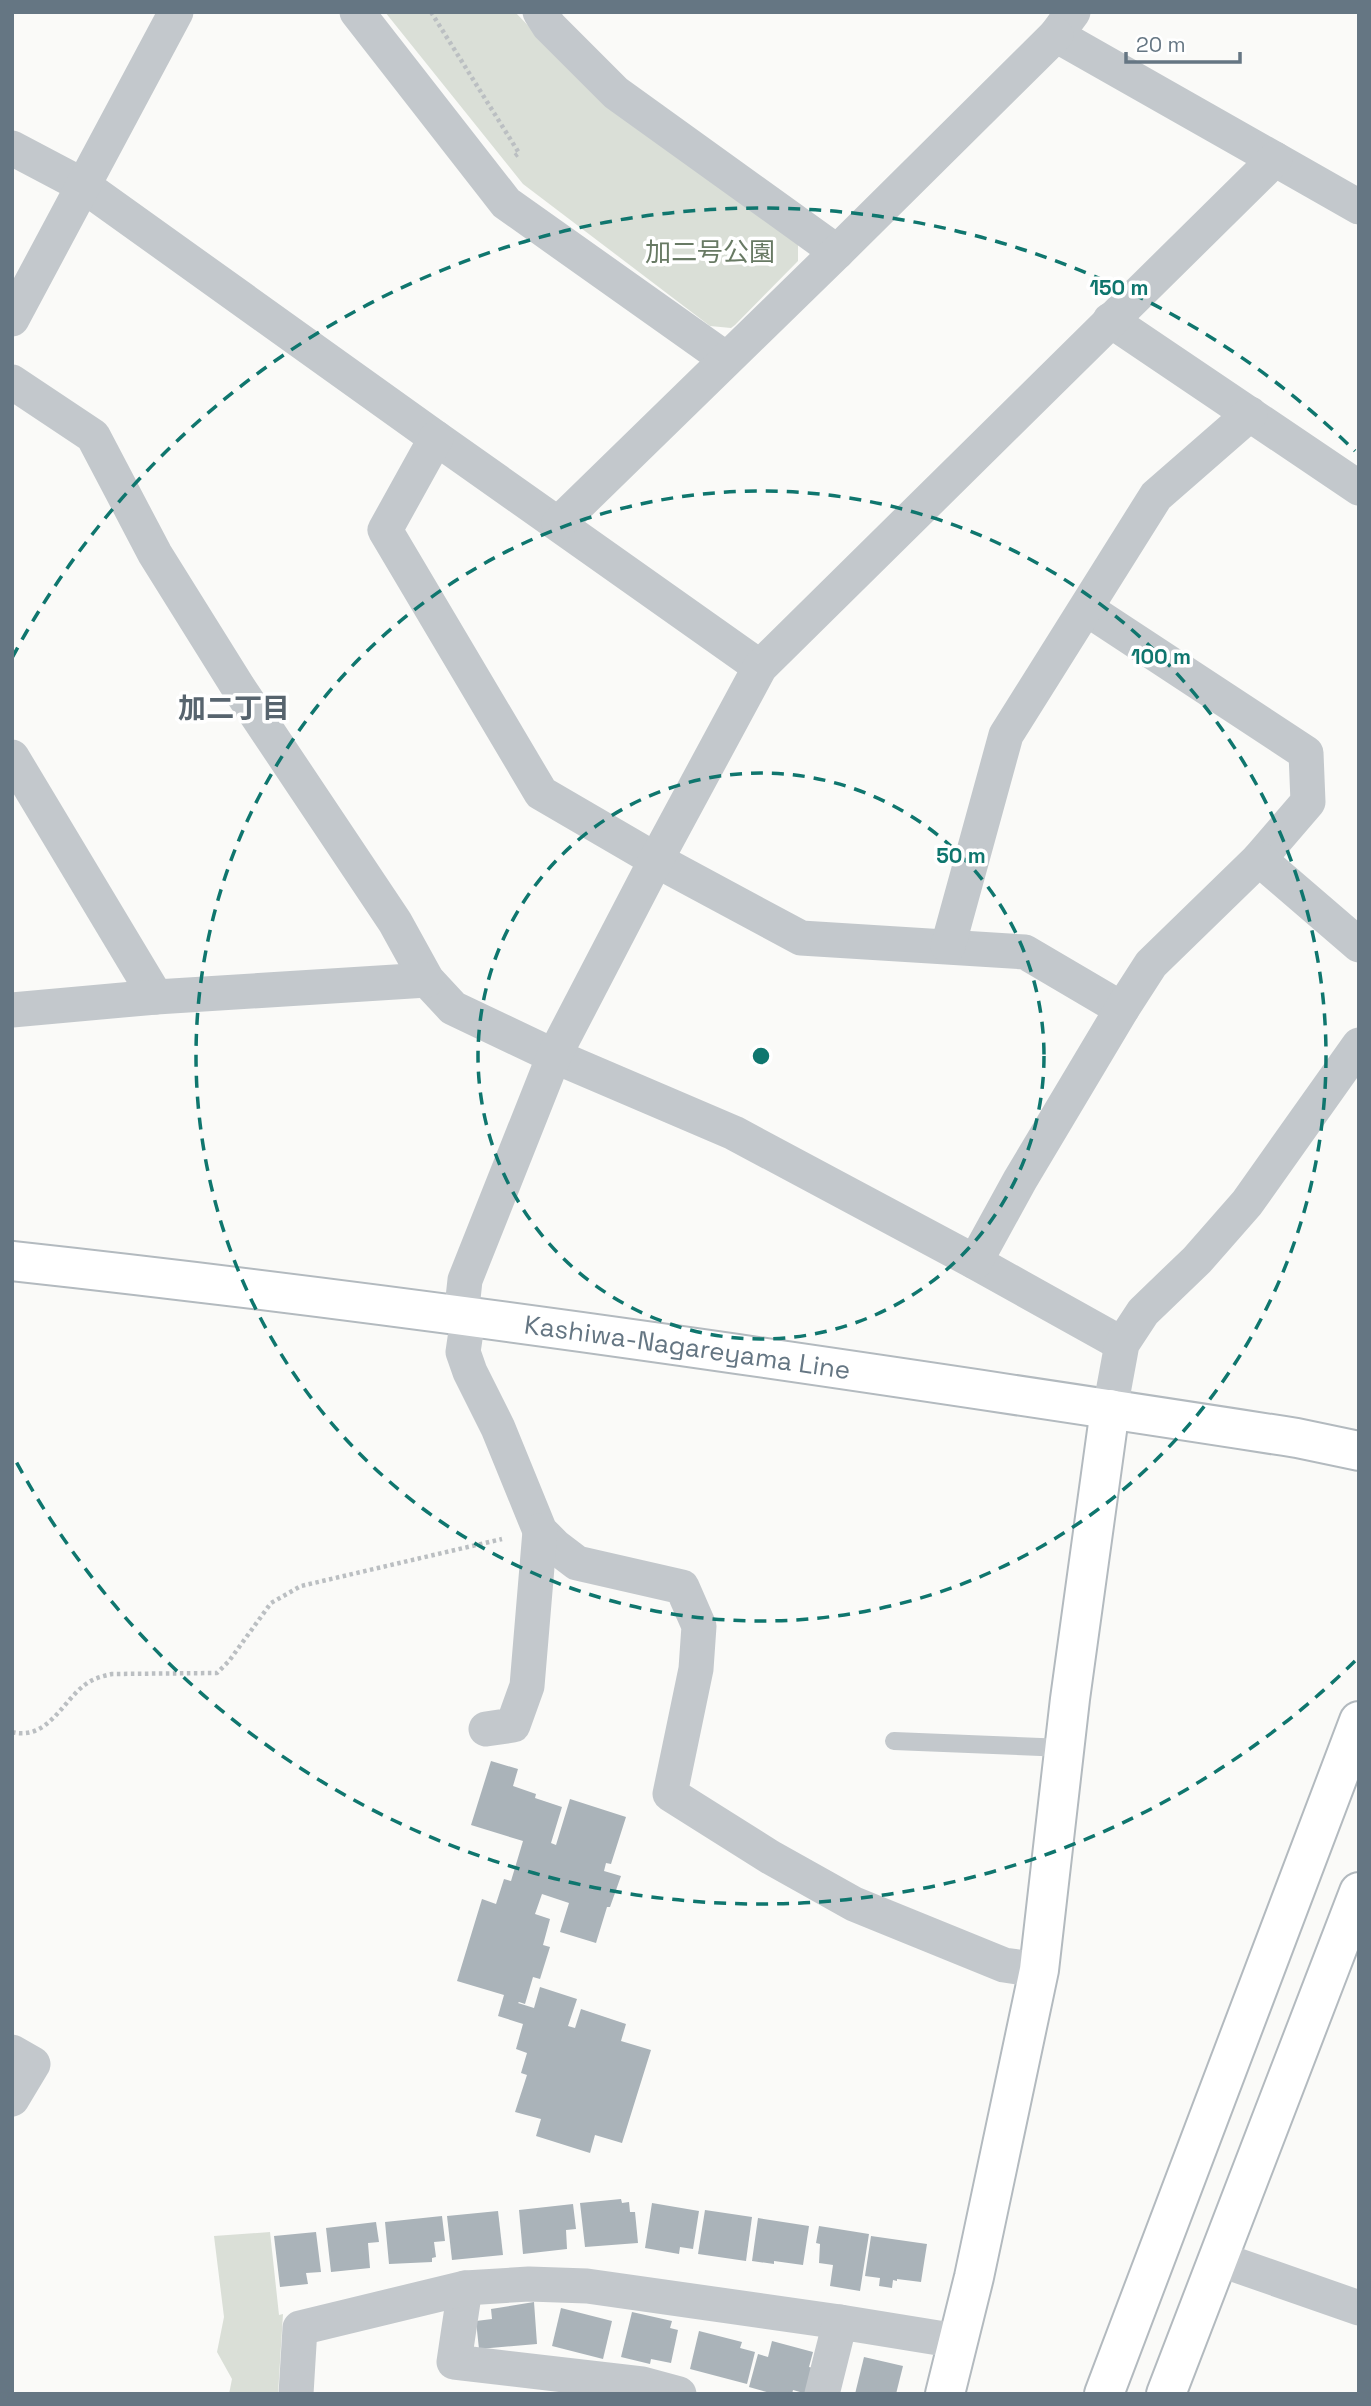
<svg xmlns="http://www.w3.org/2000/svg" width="1371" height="2406" viewBox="0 0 1371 2406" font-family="'Space Grotesk','Noto Sans JP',sans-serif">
	<rect width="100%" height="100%" fill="#fafaf8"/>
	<g fill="#dadfd7">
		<path d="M385,12H515L595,95L798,238V261L735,325L731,328L710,326L523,184Z"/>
		<path d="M270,2232L279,2315L283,2314L278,2394H229L232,2379L217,2352L224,2317L214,2236Z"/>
	</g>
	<g fill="#aab3b9">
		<path d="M491,1761L518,1769L513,1786L536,1794L535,1798L562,1807L551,1843L556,1845L570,1799L626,1817L611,1864L606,1863L604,1871L621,1876L610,1907H607L596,1943L560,1932L569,1903L542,1894L535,1914L550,1919L543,1945L550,1947L540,1979L533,1977L525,2004L519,2002L518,2003L534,2008L540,1987L577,1999L568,2026L575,2028L581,2009L626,2024L621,2041L651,2050L622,2143L595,2135L590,2153L536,2136L541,2119L515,2112L527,2075L521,2073L527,2053L516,2049L523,2024L498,2016L504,1995L457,1981L482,1899L496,1904L504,1879L511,1881L523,1841L471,1825Z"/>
		<path d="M621,2199L622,2203L629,2202L630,2212H635L638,2243L585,2247L580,2203Z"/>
		<path d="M652,2203L699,2211L693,2249L680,2247L679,2254L645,2248Z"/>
		<path d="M573,2204L576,2229L566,2230L567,2249L523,2254L519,2210Z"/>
		<path d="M705,2210L752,2217L746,2261L698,2254Z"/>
		<path d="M498,2211L503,2255L452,2260L447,2216Z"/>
		<path d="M442,2216L445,2241L434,2242L436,2257L432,2258V2262L389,2264L385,2222Z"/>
		<path d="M758,2218L809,2226L803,2265L774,2261V2264L752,2261Z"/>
		<path d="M376,2222L379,2242L368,2243L370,2268L331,2272L326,2228Z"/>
		<path d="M819,2226L869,2234L860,2291L830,2286L833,2265L819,2263L820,2244L816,2243Z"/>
		<path d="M316,2232L321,2272L306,2273L308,2284L280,2287L274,2236Z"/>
		<path d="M871,2236L927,2244L921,2282L897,2279V2281L893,2280L892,2288L879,2286L880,2278L865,2276Z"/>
		<path d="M534,2302L537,2344L479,2349L476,2321L492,2319L491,2309Z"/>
		<path d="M561,2308L612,2321L603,2359L552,2346Z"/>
		<path d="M632,2312L672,2321L670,2328L678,2330L671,2363L651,2359L650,2364L621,2357Z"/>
		<path d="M699,2331L742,2342L740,2348L755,2352L747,2384L690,2369Z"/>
		<path d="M772,2341L813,2352L809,2367L813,2368L807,2394L793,2390L792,2394H774L749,2387L758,2354L768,2357Z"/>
		<path d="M864,2357L903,2366L896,2394H855Z"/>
	</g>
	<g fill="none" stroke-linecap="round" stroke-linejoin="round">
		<defs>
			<g id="secondary">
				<path id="s1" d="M12,1261C442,1308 870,1372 1297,1438L1359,1451"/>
				<path d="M945,2394L974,2277L1039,1970L1070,1699L1110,1409"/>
				<path d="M1104,2394L1359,1721"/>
				<path d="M1166,2394L1359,1892"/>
			</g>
		</defs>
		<use href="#secondary" stroke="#b3babf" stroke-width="42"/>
		<g stroke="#bbbfc2" stroke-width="4.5" stroke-dasharray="3.5 3.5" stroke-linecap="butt">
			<path d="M431,12L519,153L515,156"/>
			<path d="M12,1732C48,1741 63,1700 86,1684C94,1678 103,1676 112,1674L217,1673L229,1661L271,1603L301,1586L502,1539"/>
		</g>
		<path stroke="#c3c8cc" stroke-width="18" d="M894,1741L1065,1748"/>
		<g stroke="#c3c8cc" stroke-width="35">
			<path d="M357,12L506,203L726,359"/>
			<path d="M540,12L549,26L616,93L837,252"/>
			<path d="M1073,12L1056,35L1359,207"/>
			<path d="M12,148L84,186L436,438L760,667"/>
			<path d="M12,319L176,12"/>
			<path d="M1110,320L1359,488"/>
			<path d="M12,382L93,436L155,554L238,687L395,922L427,980L453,1008L554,1056L734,1133L975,1262L1122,1344"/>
			<path d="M436,438L385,530L541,793L656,860L801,938L1025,952L1122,1009"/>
			<path d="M559,523L837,252L1056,35"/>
			<path d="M1087,609L1306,753L1308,802L1259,859"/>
			<path d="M12,757L156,997"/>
			<path d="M948,946L1006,735L1156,496L1250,414"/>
			<path d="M12,1010L156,997L427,980"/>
			<path d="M975,1262L1020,1180L1122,1009L1151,964L1259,859L1359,945"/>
			<path d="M461,1317L465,1280L554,1056L656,860L760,667L1275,159"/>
			<path d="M468,1318L463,1352L470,1372L498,1428L540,1531L556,1547L577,1563L682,1587L699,1626L696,1669L670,1794L770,1857L854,1904L1004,1965L1039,1970"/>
			<path d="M1110,1409L1122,1344L1143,1312L1197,1260L1247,1203L1359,1045"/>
			<path d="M486,1729L513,1725L527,1686L540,1531"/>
			<path d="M12,2052L33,2064L12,2099"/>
			<path d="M1219,2259L1359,2308"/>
			<path d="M465,2288L454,2362L642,2384L679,2394"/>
			<path d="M296,2394L300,2328L465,2288L529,2284L587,2286L840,2322"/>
			<path d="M822,2394L840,2322L957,2341"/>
		</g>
		<use href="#secondary" stroke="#fff" stroke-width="38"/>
	</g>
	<g fill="none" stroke="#0f766e" stroke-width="3.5" stroke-dasharray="12 9">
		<circle cx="761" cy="1056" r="283"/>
		<circle cx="761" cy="1056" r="565"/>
		<path d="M1355 1661A848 848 0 0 1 12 1454M12 658A848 848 0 0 1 1355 451"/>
	</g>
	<g text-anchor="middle" stroke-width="7" stroke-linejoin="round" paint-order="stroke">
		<g font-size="26" fill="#687a64" stroke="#fff">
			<text x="710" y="261">加二号公園</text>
		</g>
		<g font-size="26" fill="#657683" stroke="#fff">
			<text dy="9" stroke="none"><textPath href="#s1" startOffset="681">Kashiwa-Nagareyama Line</textPath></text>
		</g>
		<g font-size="28" font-weight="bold" fill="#57646e" stroke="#fff">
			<text x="234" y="718">加二丁目</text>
		</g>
	</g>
	<circle cx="761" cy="1056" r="10" fill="#0f766e" stroke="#fff" stroke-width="3.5"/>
	<g font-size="21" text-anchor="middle" font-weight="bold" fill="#0f766e" stroke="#fff" stroke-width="7" stroke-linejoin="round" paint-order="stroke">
		<text x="1119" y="295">150 m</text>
		<text x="1161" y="664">100 m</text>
		<text x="961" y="863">50 m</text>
	</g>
	<rect width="1371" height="2406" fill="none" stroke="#657683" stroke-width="28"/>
	<path d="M1126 52v10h114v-10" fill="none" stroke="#657683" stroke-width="3.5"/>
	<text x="1136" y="52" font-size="21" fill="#657683" stroke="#ffffff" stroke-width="5" paint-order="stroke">20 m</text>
</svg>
